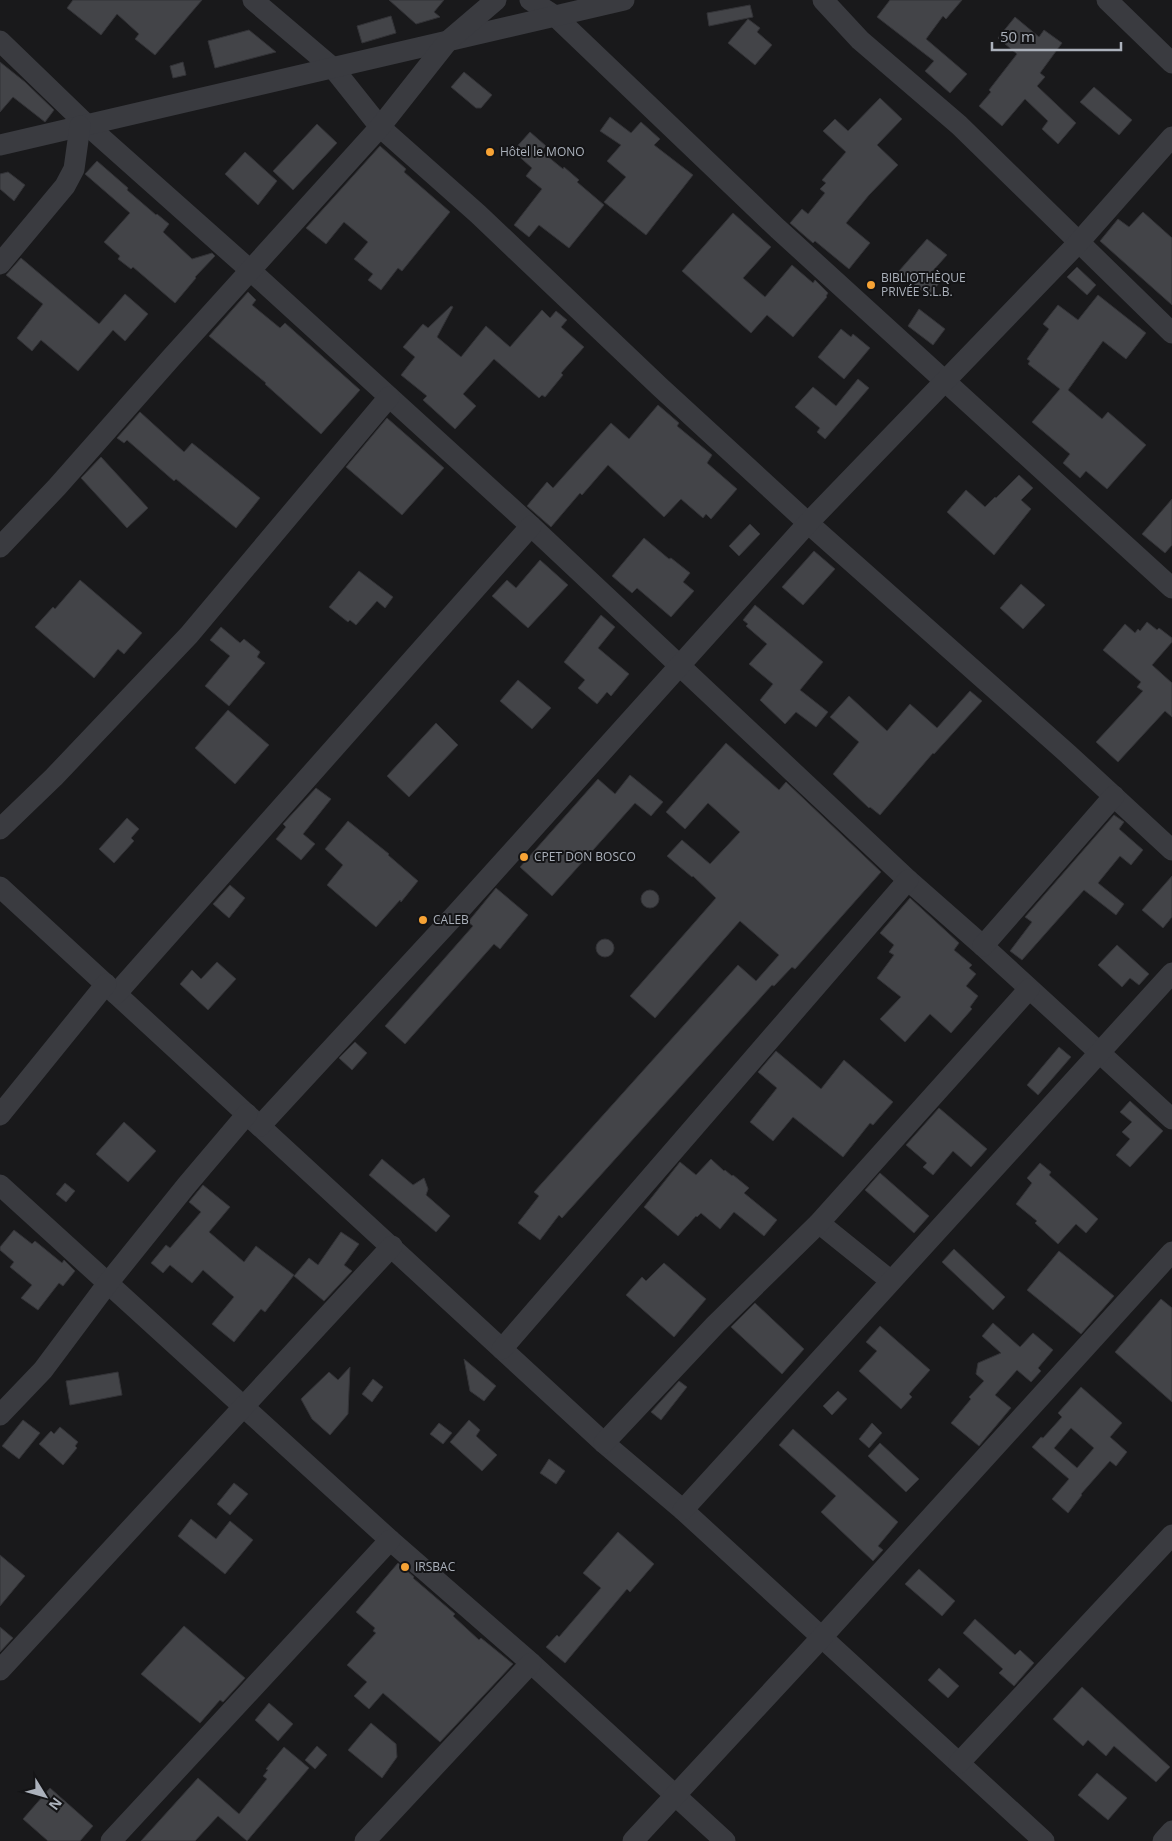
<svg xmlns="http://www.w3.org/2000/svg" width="1172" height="1841" viewBox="0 0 1172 1841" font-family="'Open Sans',sans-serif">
	<rect width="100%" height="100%" fill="#19191b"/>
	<g fill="#434448" stroke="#333337" fill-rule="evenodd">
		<path d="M73,0H202L155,55L135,39L139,34L117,14L101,35L67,8Z"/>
		<path d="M389,0H444L434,12L440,17L416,24Z"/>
		<path d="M890,0H962L946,19L943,16L926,39L967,74L950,93L925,71L934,61L877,17Z"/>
		<path d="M750,5L753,17L709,26L707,13Z"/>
		<path d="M391,16L396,33L362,43L357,26Z"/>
		<path d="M1015,17L1039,37L1044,30L1062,43L1040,73L1045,77L1037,86L1076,123L1058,144L1042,129L1048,121L1025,99L1002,126L979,106L991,92L989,90L1017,54L998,38Z"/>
		<path d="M748,19L760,28L757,32L772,45L755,65L728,43Z"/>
		<path d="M249,30L276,52L215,68L208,41Z"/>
		<path d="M0,62L25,82L54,110L45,122L13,97L0,112Z"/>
		<path d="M183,62L186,75L173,78L170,66Z"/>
		<path d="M464,72L492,95L481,108H476L451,87Z"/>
		<path d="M1094,87L1132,120L1119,135L1080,102Z"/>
		<path d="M880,98L902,119L877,145L898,165L869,195L846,223L870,243L849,269L815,241L813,243L790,223L802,209L808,214L825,193L820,189L826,183L822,180L846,152L823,131L835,119L848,131Z"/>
		<path d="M610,117L631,133L641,122L660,139L654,145L693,175L646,235L604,202L626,177L607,161L621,145L600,131Z"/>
		<path d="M317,124L337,143L293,190L273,171Z"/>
		<path d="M530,132L546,146L541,151L563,169L564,167L579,180L577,182L604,205L569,248L539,225L529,237L514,225L542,189L526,176L532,168L513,151Z"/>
		<path d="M380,146L406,169L404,172L450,212L402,271L398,268L381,290L368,280L373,274L354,259L368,242L344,222L326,244L306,228Z"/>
		<path d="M245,152L277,181L258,205L225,174Z"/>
		<path d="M97,161L128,188L127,190L156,215L157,214L169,224L163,232L192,259L212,253L215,256L195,277L196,278L175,303L133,267L131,269L118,259L120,256L104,242L130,213L85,174Z"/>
		<path d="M8,172L25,185L14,201L0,189V174Z"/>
		<path d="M1143,212L1172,238V305L1100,241L1118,219L1129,227Z"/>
		<path d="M733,213L771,247L743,278L765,297L792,265L813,283L815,280L828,293L826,296L827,297L793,337L767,315L751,333L682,271Z"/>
		<path d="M927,239L947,255L930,274L940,282L928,296L899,271Z"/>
		<path d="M21,258L99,324L125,294L148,314L125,341L113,330L78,371L41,340L32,351L17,338L43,304L6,275Z"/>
		<path d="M1077,267L1096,285L1087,295L1067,277Z"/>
		<path d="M248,292L256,300L252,305L280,328L285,323L360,390L321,434L265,384L266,383L209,336Z"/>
		<path d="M1098,295L1146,333L1126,359L1103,341L1068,390L1102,419L1108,412L1146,445L1107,489L1086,471L1080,478L1063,463L1070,454L1032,422L1060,389L1028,364L1030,361L1027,359L1049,329L1043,324L1058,305L1078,320Z"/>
		<path d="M451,306L453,307L437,337L461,357L486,326L510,347L542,310L550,318L556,311L567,320L561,327L584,347L561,373L563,375L545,397L542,395L539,398L494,359L463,394L476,406L455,429L423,400L427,396L401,375L415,357L403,347L423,324L428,328Z"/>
		<path d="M919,309L945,329L933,345L908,326Z"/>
		<path d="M841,329L851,337L853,334L870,348L844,379L818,357Z"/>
		<path d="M858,379L869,388L825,439L817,432L820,428L795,407L813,387L836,406Z"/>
		<path d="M658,405L679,423L677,426L712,455L707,463L737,489L711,519L706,514L703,518L681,499L664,517L608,465L582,495L580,493L551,527L527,506L547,482L553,488L611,423L629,439Z"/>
		<path d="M140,412L184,452L192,443L260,498L236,528L176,479L174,481L127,440L124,443L117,438Z"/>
		<path d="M387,418L444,468L402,515L346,467Z"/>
		<path d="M101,457L148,508L127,528L81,478Z"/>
		<path d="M1019,475L1033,488L1021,500L1031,509L994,555L947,512L966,490L985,507L995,497L996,498Z"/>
		<path d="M1172,499V545L1165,553L1142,534Z"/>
		<path d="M750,524L760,534L739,556L729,546Z"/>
		<path d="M644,538L669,559L671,558L690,573L683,582L694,591L671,617L637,588L632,593L612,576Z"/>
		<path d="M814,551L835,569L803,605L782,587Z"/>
		<path d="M540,560L568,585L528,628L492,596L507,580L516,588Z"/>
		<path d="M359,571L393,597L385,608L377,601L356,625L350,620L348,622L329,607Z"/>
		<path d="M80,580L142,633L124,654L118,649L94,678L35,627L53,607L55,609Z"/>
		<path d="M1021,584L1045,605L1023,629L1000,608Z"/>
		<path d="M755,605L823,662L800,690L828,712L816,727L796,712L785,724L760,700L773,684L749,664L767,644L746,626L748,624L743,620Z"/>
		<path d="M601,615L615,627L598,648L629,674L611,696L607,692L597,704L578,688L585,680L564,662Z"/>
		<path d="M1147,622L1157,630L1159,628L1172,638V642L1152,665L1172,683V717L1165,711L1118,762L1096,742L1143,691L1137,687L1141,682L1103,650L1125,624L1135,633L1138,629L1140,631Z"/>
		<path d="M221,627L240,643L244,639L260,652L257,657L265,663L229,706L205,686L230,656L210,640Z"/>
		<path d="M518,680L551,708L532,729L500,701Z"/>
		<path d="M970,691L982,701L934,754L933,753L880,815L870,807L869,808L833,774L859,742L830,717L849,696L887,731L910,704L937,728Z"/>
		<path d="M228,710L269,745L235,784L195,748Z"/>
		<path d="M436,723L458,745L409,797L387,776Z"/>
		<path d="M726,743L779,790L786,782L881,872L795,969L792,967L774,986L772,985L562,1218L559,1215L540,1240L518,1223L539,1196L534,1192L738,965L756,981L779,955L740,921L655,1018L630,996L716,898L693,876L692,877L667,856L682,840L710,864L740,832L708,803L685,829L666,812Z"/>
		<path d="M630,775L663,802L651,816L635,803L552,896L520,867L598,779L615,794Z"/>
		<path d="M316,788L331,799L303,834L315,844L301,860L276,839L286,827L283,824Z"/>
		<path d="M1114,815L1124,822L1119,829L1143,850L1131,865L1120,856L1098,883L1124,904L1116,915L1084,890L1022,960L1010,951L1032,922L1025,917Z"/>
		<path d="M127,818L139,829L131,838L134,841L114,863L99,849Z"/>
		<path d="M348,821L389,854L388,855L418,881L401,902L400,900L376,927L327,885L343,865L325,849Z"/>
		<path d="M1172,876V917L1163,928L1142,910Z"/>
		<path d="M230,885L245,898L229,918L213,904Z"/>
		<path d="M496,888L528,915L500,949L494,944L405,1044L385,1026L473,926L468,922Z"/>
		<circle cx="650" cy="899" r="9"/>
		<path d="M910,898L959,943L954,950L972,965L969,968L976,974L966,986L978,996L970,1007L972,1009L951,1033L930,1014L905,1042L880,1019L901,997L877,978L894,955L889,952L894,945L880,933Z"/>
		<circle cx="605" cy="948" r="9"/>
		<path d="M1117,945L1149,974L1139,985L1130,978L1122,987L1098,965Z"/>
		<path d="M217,962L236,979L208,1010L180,984L192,970L201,979Z"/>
		<path d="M355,1042L367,1053L352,1070L339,1058Z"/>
		<path d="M1059,1047L1071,1057L1038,1095L1027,1085Z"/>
		<path d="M776,1051L821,1089L844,1060L893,1102L873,1125L870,1123L843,1157L793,1117L773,1141L750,1122L777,1088L758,1072Z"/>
		<path d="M1130,1101L1163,1131L1130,1167L1116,1155L1130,1139L1122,1132L1132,1122L1120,1112Z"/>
		<path d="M939,1108L987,1149L971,1167L953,1151L933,1175L923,1167L927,1163L906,1145Z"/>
		<path d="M124,1122L156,1151L128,1182L96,1154Z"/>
		<path d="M382,1159L413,1185L424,1178L428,1189L426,1195L450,1216L436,1232L369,1175Z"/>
		<path d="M711,1159L724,1171L725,1170L732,1176L733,1175L749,1188L744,1193L777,1220L764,1236L734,1212L720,1229L701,1213L697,1217L696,1216L678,1236L644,1207L680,1162L696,1175Z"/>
		<path d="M1040,1163L1051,1172L1049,1175L1098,1219L1086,1233L1076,1224L1058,1244L1035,1223L1037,1221L1016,1204L1032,1183L1027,1178Z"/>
		<path d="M880,1173L929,1216L914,1233L865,1190Z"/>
		<path d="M65,1183L75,1191L66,1202L56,1194Z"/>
		<path d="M203,1185L230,1207L209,1232L244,1262L256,1246L294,1275L265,1312L261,1309L234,1342L212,1324L234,1297L203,1270L192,1283L170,1265L163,1273L151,1263L166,1245L170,1248L201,1212L189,1202Z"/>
		<path d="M14,1230L32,1244L35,1241L62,1263L64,1260L75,1271L63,1286L59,1283L38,1310L21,1298L32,1285L10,1267L14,1262L0,1250V1247Z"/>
		<path d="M341,1232L359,1244L344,1265L352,1271L324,1301L294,1276L309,1258L318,1265Z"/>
		<path d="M954,1249L1005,1297L993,1310L942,1262Z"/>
		<path d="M1059,1251L1114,1296L1081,1334L1027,1290Z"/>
		<path d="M664,1263L706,1299L674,1337L626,1295L642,1277L646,1281Z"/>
		<path d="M1161,1299L1172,1308V1402L1115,1352Z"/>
		<path d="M755,1303L804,1349L782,1374L731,1327Z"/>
		<path d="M993,1323L1020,1347L1033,1333L1053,1350L1038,1368L1041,1371L1031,1382L1017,1370L995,1395L1011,1408L979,1446L951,1423L971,1399L969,1397L984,1381L976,1374L978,1363L1001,1353L982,1336Z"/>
		<path d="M880,1326L930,1370L909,1394L912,1397L901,1409L859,1371L877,1351L866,1342Z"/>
		<path d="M464,1359L496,1386L484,1401L470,1391Z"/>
		<path d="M350,1367L348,1414L330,1435L312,1419L301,1399L329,1372L338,1380Z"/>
		<path d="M118,1372L122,1395L70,1405L66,1381Z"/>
		<path d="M373,1379L383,1387L372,1402L362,1394Z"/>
		<path d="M679,1381L687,1387L661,1420L651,1412Z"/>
		<path d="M1081,1387L1122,1423L1110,1437L1127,1452L1116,1466L1110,1461L1081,1494L1082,1495L1068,1513L1052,1499L1069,1479L1032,1447L1041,1437L1043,1438L1062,1417L1058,1413ZM1071,1428L1094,1448L1077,1468L1054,1448Z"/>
		<path d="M838,1391L847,1399L832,1415L823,1406Z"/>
		<path d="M23,1420L40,1433L19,1459L2,1446Z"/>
		<path d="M469,1420L480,1430L476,1436L497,1455L482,1471L450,1442Z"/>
		<path d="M439,1423L452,1433L443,1444L430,1434Z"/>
		<path d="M872,1423L882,1433L869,1448L859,1439Z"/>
		<path d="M60,1427L78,1442L75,1446L77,1448L63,1465L39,1444L51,1431L54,1434Z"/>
		<path d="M793,1429L898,1522L878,1546L883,1550L873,1561L821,1512L836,1496L779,1445Z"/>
		<path d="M880,1443L919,1479L906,1492L868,1456Z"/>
		<path d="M549,1459L565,1471L556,1484L540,1473Z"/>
		<path d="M234,1483L248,1494L230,1515L217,1504Z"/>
		<path d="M191,1519L216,1539L230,1521L253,1540L225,1574L178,1536Z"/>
		<path d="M618,1532L654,1564L630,1592L627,1589L565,1663L546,1647L557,1635L559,1637L601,1588L583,1573Z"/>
		<path d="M0,1555L25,1576L0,1606Z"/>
		<path d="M398,1563L414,1577L413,1578L455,1614L453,1616L479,1640L481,1638L513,1664L440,1742L383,1693L369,1709L354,1696L367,1682L347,1665L376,1633L373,1631L375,1628L356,1612Z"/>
		<path d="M919,1569L955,1601L942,1616L905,1584Z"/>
		<path d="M975,1619L1015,1655L1020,1650L1034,1663L1014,1686L999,1673L1003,1669L963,1633Z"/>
		<path d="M184,1626L245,1678L223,1702L220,1700L200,1723L141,1674Z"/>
		<path d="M0,1627L13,1638L0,1652Z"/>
		<path d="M939,1668L959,1686L948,1698L928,1680Z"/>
		<path d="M1082,1687L1170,1767L1156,1782L1114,1746L1106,1756L1088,1740L1083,1746L1053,1719Z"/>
		<path d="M269,1703L293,1724L278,1741L255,1720Z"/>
		<path d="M371,1723L396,1744L397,1757L382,1778L348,1750Z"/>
		<path d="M317,1746L327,1755L315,1769L305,1760Z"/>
		<path d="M284,1747L309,1768L247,1841L218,1816L195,1841H141L198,1778L239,1814L267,1779L263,1776L268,1770L266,1769Z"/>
		<path d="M1097,1773L1127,1798L1108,1820L1078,1795Z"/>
		<path d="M50,1788L93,1826L80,1841H48L23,1819Z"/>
	</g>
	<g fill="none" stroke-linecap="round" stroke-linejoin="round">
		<g stroke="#3a3b40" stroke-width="21">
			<path d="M253,0L333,68L380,127L478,214L660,387L808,523L1068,754L1172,850"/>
			<path d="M530,0L555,16L778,229L1172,588"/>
			<path d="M823,0L860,40L959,125L1172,333"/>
			<path d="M1107,0L1172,63"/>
			<path d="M0,41L87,125L250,270L531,526L908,880L983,946L1172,1119"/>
			<path d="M0,145L624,0"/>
			<path d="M0,264L65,186L74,169L80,126"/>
			<path d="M0,547L57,487L171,358L380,127L448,41L496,0"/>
			<path d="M0,829L54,777L189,635L389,397"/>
			<path d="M0,887L604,1443L683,1510L1044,1841"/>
			<path d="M983,946L1114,796"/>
			<path d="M116,994L531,526"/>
			<path d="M0,1115L106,984"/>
			<path d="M260,1126L457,913L808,523L1079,242L1172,137"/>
			<path d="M0,1185L390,1540L531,1663L725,1841"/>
			<path d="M819,1223L891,1281"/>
			<path d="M502,1349L908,880"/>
			<path d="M0,1415L43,1370L108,1283L186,1186L247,1114"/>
			<path d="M604,1443L715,1325L819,1223L1029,989"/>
			<path d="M683,1510L1172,973"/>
			<path d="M0,1670L392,1246"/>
			<path d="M959,1763L1172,1535"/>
			<path d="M111,1841L390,1540"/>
			<path d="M365,1841L531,1663"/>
			<path d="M633,1841L822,1637L1172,1252"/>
			<path d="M1163,1841L1172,1831"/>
		</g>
	</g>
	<g fill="#f7a335" stroke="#141416" stroke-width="2">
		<circle cx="490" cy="152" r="5"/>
		<circle cx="871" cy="285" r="5"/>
		<circle cx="524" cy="857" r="5"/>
		<circle cx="423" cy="920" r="5"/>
		<circle cx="405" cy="1567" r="5"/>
	</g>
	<g text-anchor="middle" stroke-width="4" stroke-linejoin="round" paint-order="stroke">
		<g font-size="12" fill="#abb1bb" stroke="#141416" text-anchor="start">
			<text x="500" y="156">Hôtel le MONO</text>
			<text x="881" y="282">BIBLIOTHÈQUE<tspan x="881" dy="14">PRIVÉE S.L.B.</tspan></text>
			<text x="534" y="861">CPET DON BOSCO</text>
			<text x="433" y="924">CALEB</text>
			<text x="415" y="1571">IRSBAC</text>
		</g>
	</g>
	<g transform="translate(45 1796) rotate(127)" stroke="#141416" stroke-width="4" paint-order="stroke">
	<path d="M0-4L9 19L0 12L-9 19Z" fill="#abb1bb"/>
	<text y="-8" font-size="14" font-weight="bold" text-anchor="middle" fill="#abb1bb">N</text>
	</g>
	<path d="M992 42v8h129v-8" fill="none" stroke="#abb1bb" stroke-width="2.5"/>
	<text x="1000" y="42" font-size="15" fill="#abb1bb" stroke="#141416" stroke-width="4" paint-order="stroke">50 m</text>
</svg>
